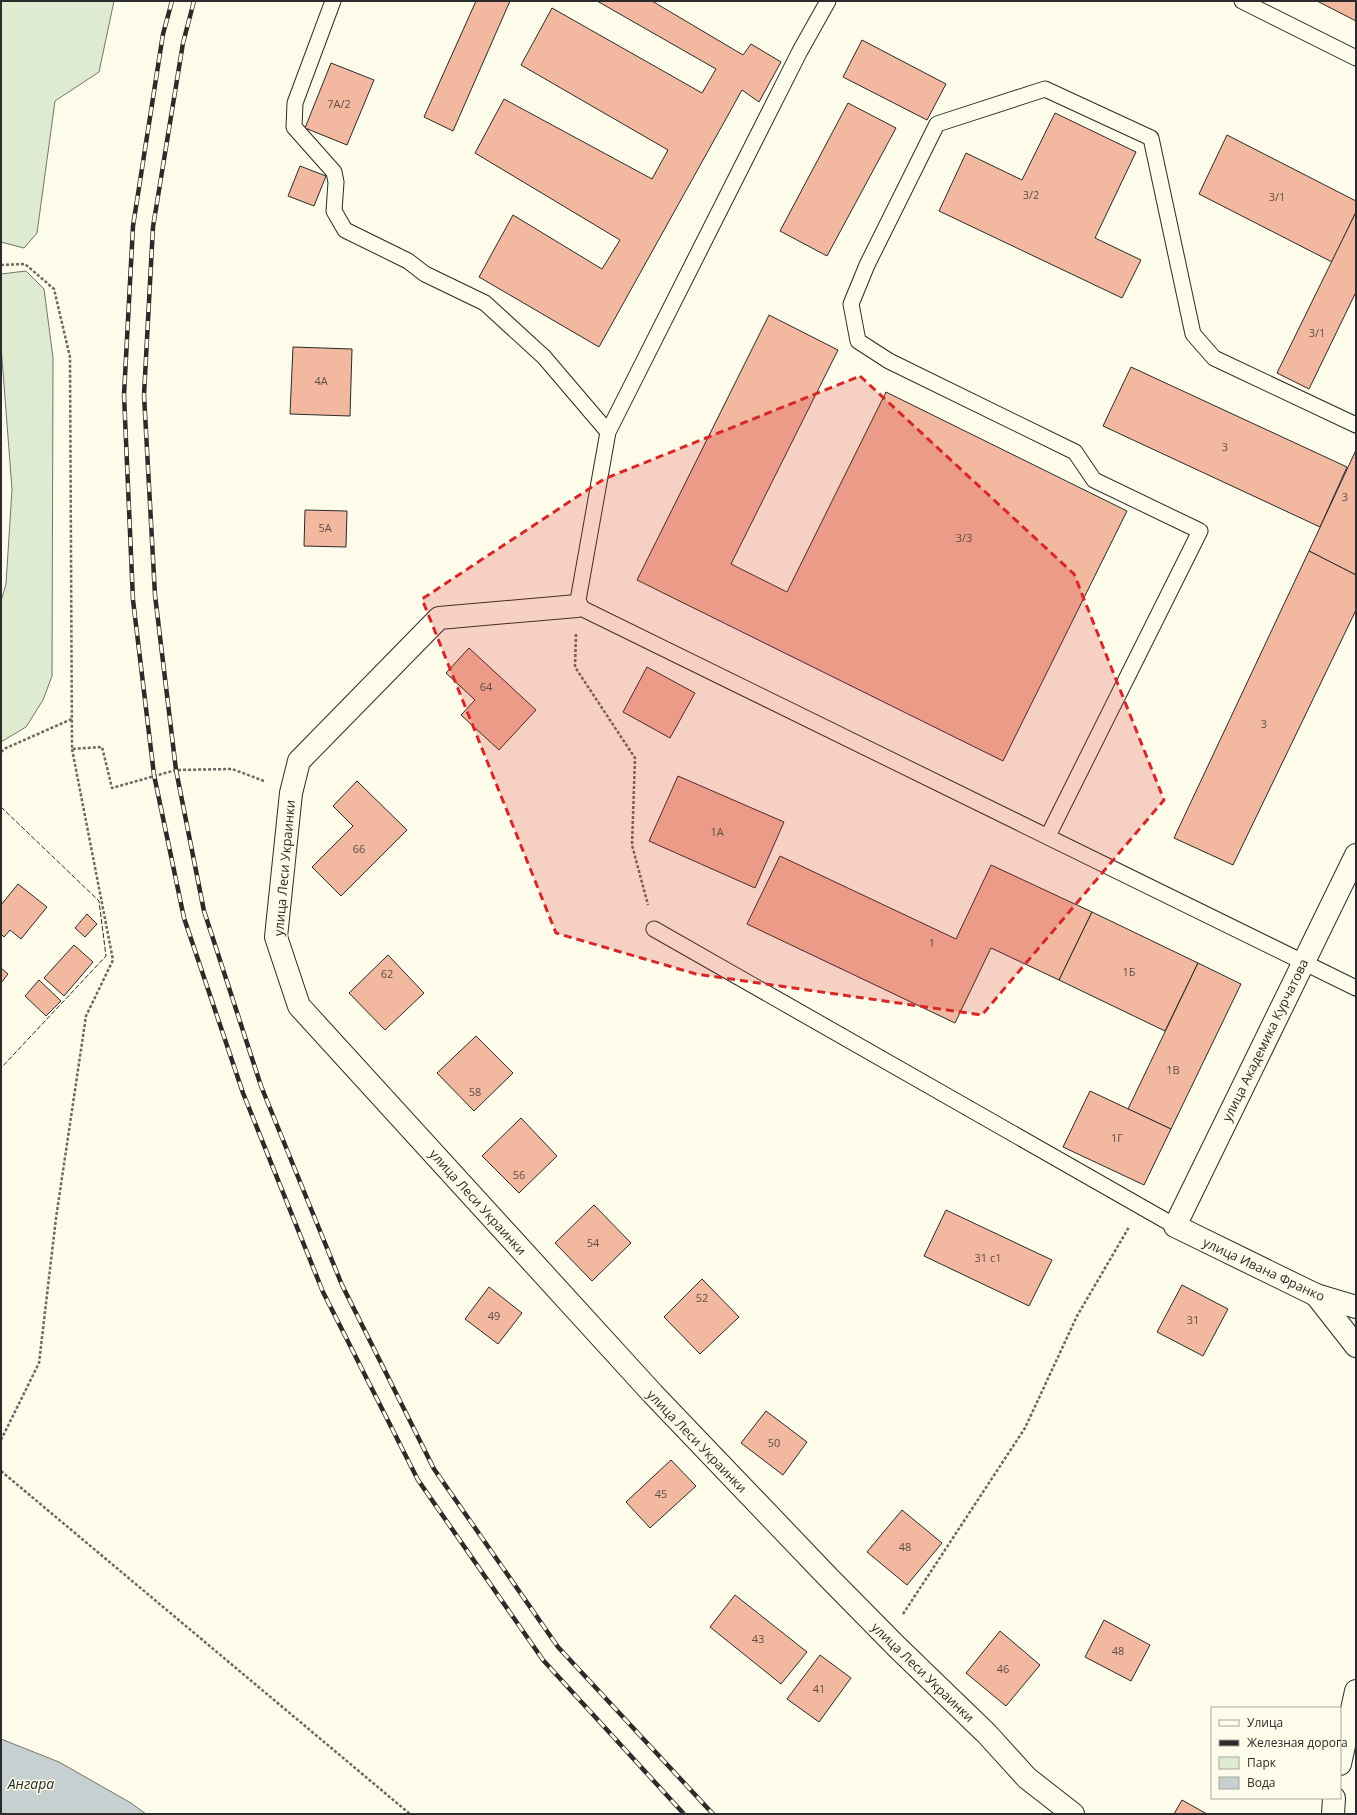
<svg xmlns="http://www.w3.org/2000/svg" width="1357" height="1815" viewBox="0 0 1357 1815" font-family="'Open Sans',sans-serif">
	<rect width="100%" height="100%" fill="#fdfbea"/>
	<g fill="#deebd1" stroke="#74746e">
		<path d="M1,1H114L99,72L55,101L37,233L24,248L1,242Z"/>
		<path d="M26,271L44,289L53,358L52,676L43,700L26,727L1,742V601L6,584L12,489L1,346V274Z"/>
	</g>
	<path fill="#c7d0d0" stroke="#74746e" d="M1,1739L59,1762L131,1803L146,1814H1Z"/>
	<g fill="#f2b8a0" stroke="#2b2b2b">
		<path d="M476,1H510L453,131L424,117Z"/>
		<path d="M597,1H652L743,55L751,44L781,62L759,102L742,90L599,347L479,277L513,215L602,269L620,240L475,153L504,99L652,179L668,150L521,65L552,8L702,93L716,69Z"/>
		<path d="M1317,1H1356V21Z"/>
		<path d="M862,40L946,84L927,120L843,77Z"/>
		<path d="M331,63L374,80L347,145L305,128Z"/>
		<path d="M848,103L896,128L827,256L780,231Z"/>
		<path d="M1055,113L1136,152L1095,238L1141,260L1122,298L939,211L966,153L1022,180Z"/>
		<path d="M1227,135L1356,201V212L1332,262L1199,194Z"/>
		<path d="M300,166L326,176L314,206L288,196Z"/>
		<path d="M1356,212V292L1309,389L1277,373Z"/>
		<path d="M769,315L838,350L731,564L787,592L886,392L1127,511L1003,761L637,580Z"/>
		<path d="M293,347L352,349L350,416L290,414Z"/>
		<path d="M1131,367L1347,467L1320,527L1103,426Z"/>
		<path d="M1356,450V575L1309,551Z"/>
		<path d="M305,510L347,511L346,547L304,546Z"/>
		<path d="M1309,551L1356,575V610L1233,865L1174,838Z"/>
		<path d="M469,648L536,710L499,750L461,715L475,700L446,673Z"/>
		<path d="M647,667L695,693L670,738L623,712Z"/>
		<path d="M678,776L784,822L755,888L649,841Z"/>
		<path d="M357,781L407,830L341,896L312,867L353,826L333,806Z"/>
		<path d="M780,856L956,939L991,865L1092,912L1059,980L991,948L955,1023L747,924Z"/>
		<path d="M18,884L47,907L21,939L10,930L4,937L1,934V905Z"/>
		<path d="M1092,912L1198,963L1165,1031L1059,980Z"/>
		<path d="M87,914L97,924L85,937L75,928Z"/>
		<path d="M74,945L93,962L64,996L44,978Z"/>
		<path d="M388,955L424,993L385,1030L349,993Z"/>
		<path d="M1198,963L1241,984L1171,1129L1128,1109Z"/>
		<path d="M1,968L8,974L1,983Z"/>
		<path d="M39,980L61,1001L46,1016L25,996Z"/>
		<path d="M476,1036L513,1073L474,1111L437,1073Z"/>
		<path d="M1090,1091L1171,1129L1144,1185L1063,1147Z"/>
		<path d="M521,1118L557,1156L519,1193L482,1156Z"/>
		<path d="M594,1205L631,1243L592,1281L555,1243Z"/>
		<path d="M946,1210L1052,1260L1029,1306L924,1256Z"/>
		<path d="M702,1279L739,1317L700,1354L664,1317Z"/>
		<path d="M1182,1285L1228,1309L1203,1356L1157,1332Z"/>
		<path d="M489,1287L522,1313L498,1344L465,1319Z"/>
		<path d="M766,1411L807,1442L783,1475L741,1443Z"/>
		<path d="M671,1460L696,1486L650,1528L626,1502Z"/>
		<path d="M902,1510L942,1543L907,1585L867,1552Z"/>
		<path d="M735,1595L807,1652L781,1684L710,1627Z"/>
		<path d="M1104,1620L1150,1645L1131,1681L1085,1657Z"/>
		<path d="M1000,1631L1040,1665L1006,1706L966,1673Z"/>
		<path d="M820,1655L851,1678L819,1722L787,1699Z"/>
		<path d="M1182,1800L1207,1814H1174Z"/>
	</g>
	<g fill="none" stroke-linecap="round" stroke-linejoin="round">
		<defs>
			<g id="service">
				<path d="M333,1L295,103L294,127L334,172L336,182L334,211L345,230L408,261L425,274L485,303L544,357L608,432"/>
				<path d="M828,1L800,51L608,432L577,606L1356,988"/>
				<path d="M1242,1L1356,58"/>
				<path d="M1048,836L1200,531L1094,480L1075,452L889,361L858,341L851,304L867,265L937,124L1045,89L1151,138L1193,334L1214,358L1356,425"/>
				<path d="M654,929L1175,1226"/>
			</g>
			<g id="minor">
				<path d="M577,606L439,618L299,761L291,793L276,937L299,1006L653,1394L828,1577L897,1647L987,1734L1027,1778L1073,1814"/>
				<path d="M1356,855L1175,1226L1316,1295L1356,1307"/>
				<path d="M1316,1295L1356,1346"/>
				<path d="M1340,1764L1356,1691"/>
				<path d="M1333,1814L1334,1798"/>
			</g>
		</defs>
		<use href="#service" stroke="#2b2b2b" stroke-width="17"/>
		<use href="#minor" stroke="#2b2b2b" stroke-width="24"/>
		<g stroke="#6a6964" stroke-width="2.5" stroke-dasharray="3 2" stroke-linecap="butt">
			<path d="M1,265L25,264L54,289L70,357L72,749L102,747L112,788L176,770L232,769L264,781"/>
			<path d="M576,634L575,667L635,758L632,845L648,905"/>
			<path d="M1,752L6,748L72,719"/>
			<path d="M1,1440L39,1363L56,1218L86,1016L113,960L72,749"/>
			<path d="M1,1471L410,1814"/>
			<path d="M903,1614L1025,1428L1077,1316L1129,1227"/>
		</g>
		<use href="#service" stroke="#fdfbea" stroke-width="15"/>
		<use href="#minor" stroke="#fdfbea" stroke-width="22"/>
		<defs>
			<g id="rail">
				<path d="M172,1L163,34L133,226L124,395L133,600L154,775L184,918L243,1093L323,1292L418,1480L543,1660L684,1814"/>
				<path d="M194,1L183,43L153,227L144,395L155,595L176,770L204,911L261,1086L342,1285L434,1469L558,1647L713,1814"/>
			</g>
		</defs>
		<use href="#rail" stroke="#2b2b2b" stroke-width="4.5"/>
		<use href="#rail" stroke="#fdfbea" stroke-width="3" stroke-dasharray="9" stroke-linecap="butt"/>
		<path stroke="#2b2b2b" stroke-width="1" stroke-dasharray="5 2" stroke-linecap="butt" d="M1,807L99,901L106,956L1,1068"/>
	</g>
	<path fill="#d62828" fill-opacity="0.2" stroke="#d62828" stroke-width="3" stroke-dasharray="8 5" stroke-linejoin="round" d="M860,376L1074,574L1164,800L982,1015L696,974L556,933L422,599L604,479Z"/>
	<g text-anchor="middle" stroke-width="3" stroke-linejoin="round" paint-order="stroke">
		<g font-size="11" fill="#5d4e48">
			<text x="339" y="108">7А/2</text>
			<text x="1031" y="199">3/2</text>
			<text x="1277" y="201">3/1</text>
			<text x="1317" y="337">3/1</text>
			<text x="321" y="385">4А</text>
			<text x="1225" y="451">3</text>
			<text x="1345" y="501">3</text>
			<text x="325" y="532">5А</text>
			<text x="964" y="542">3/3</text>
			<text x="486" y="691">64</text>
			<text x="1264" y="728">3</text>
			<text x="717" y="836">1А</text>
			<text x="359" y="853">66</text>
			<text x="932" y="947">1</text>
			<text x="1129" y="976">1Б</text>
			<text x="387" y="978">62</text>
			<text x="1173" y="1074">1В</text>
			<text x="475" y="1096">58</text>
			<text x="1117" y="1142">1Г</text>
			<text x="519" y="1179">56</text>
			<text x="593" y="1247">54</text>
			<text x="988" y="1262">31 с1</text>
			<text x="702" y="1302">52</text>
			<text x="494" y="1320">49</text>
			<text x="1193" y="1324">31</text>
			<text x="774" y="1447">50</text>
			<text x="661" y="1498">45</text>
			<text x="905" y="1551">48</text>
			<text x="758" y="1643">43</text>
			<text x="1118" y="1655">48</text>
			<text x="1003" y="1673">46</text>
			<text x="819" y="1693">41</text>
		</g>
		<g font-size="13" fill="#2b2b2b" stroke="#fdfbea">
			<text transform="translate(284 868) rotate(-85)" y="5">улица Леси Украинки</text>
			<text transform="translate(1265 1040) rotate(-64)" y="5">улица Академика Курчатова</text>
			<text transform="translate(478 1202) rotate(48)" y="5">улица Леси Украинки</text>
			<text transform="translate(1264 1269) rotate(25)" y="5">улица Ивана Франко</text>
			<text transform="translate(697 1441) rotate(46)" y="5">улица Леси Украинки</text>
			<text transform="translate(923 1672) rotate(44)" y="5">улица Леси Украинки</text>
		</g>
		<g font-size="14" font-style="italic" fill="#2b2b2b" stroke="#fdfbea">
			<text x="31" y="1789">Ангара</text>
		</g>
	</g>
	<rect width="1357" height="1815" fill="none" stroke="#2b2b2b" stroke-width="4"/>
	<rect x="1211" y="1707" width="130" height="92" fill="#fdfbea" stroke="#a9a89e"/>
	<rect x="1219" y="1720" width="20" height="6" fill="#fdfbea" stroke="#a9a89e"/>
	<text x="1247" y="1727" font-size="12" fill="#2b2b2b">Улица</text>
	<rect x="1219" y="1740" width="20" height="6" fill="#2b2b2b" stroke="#a9a89e"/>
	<text x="1247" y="1747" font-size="12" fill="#2b2b2b">Железная дорога</text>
	<rect x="1219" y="1757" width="20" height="12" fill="#deebd1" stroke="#a9a89e"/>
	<text x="1247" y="1767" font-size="12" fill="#2b2b2b">Парк</text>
	<rect x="1219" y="1777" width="20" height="12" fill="#c7d0d0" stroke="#a9a89e"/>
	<text x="1247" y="1787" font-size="12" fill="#2b2b2b">Вода</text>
</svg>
